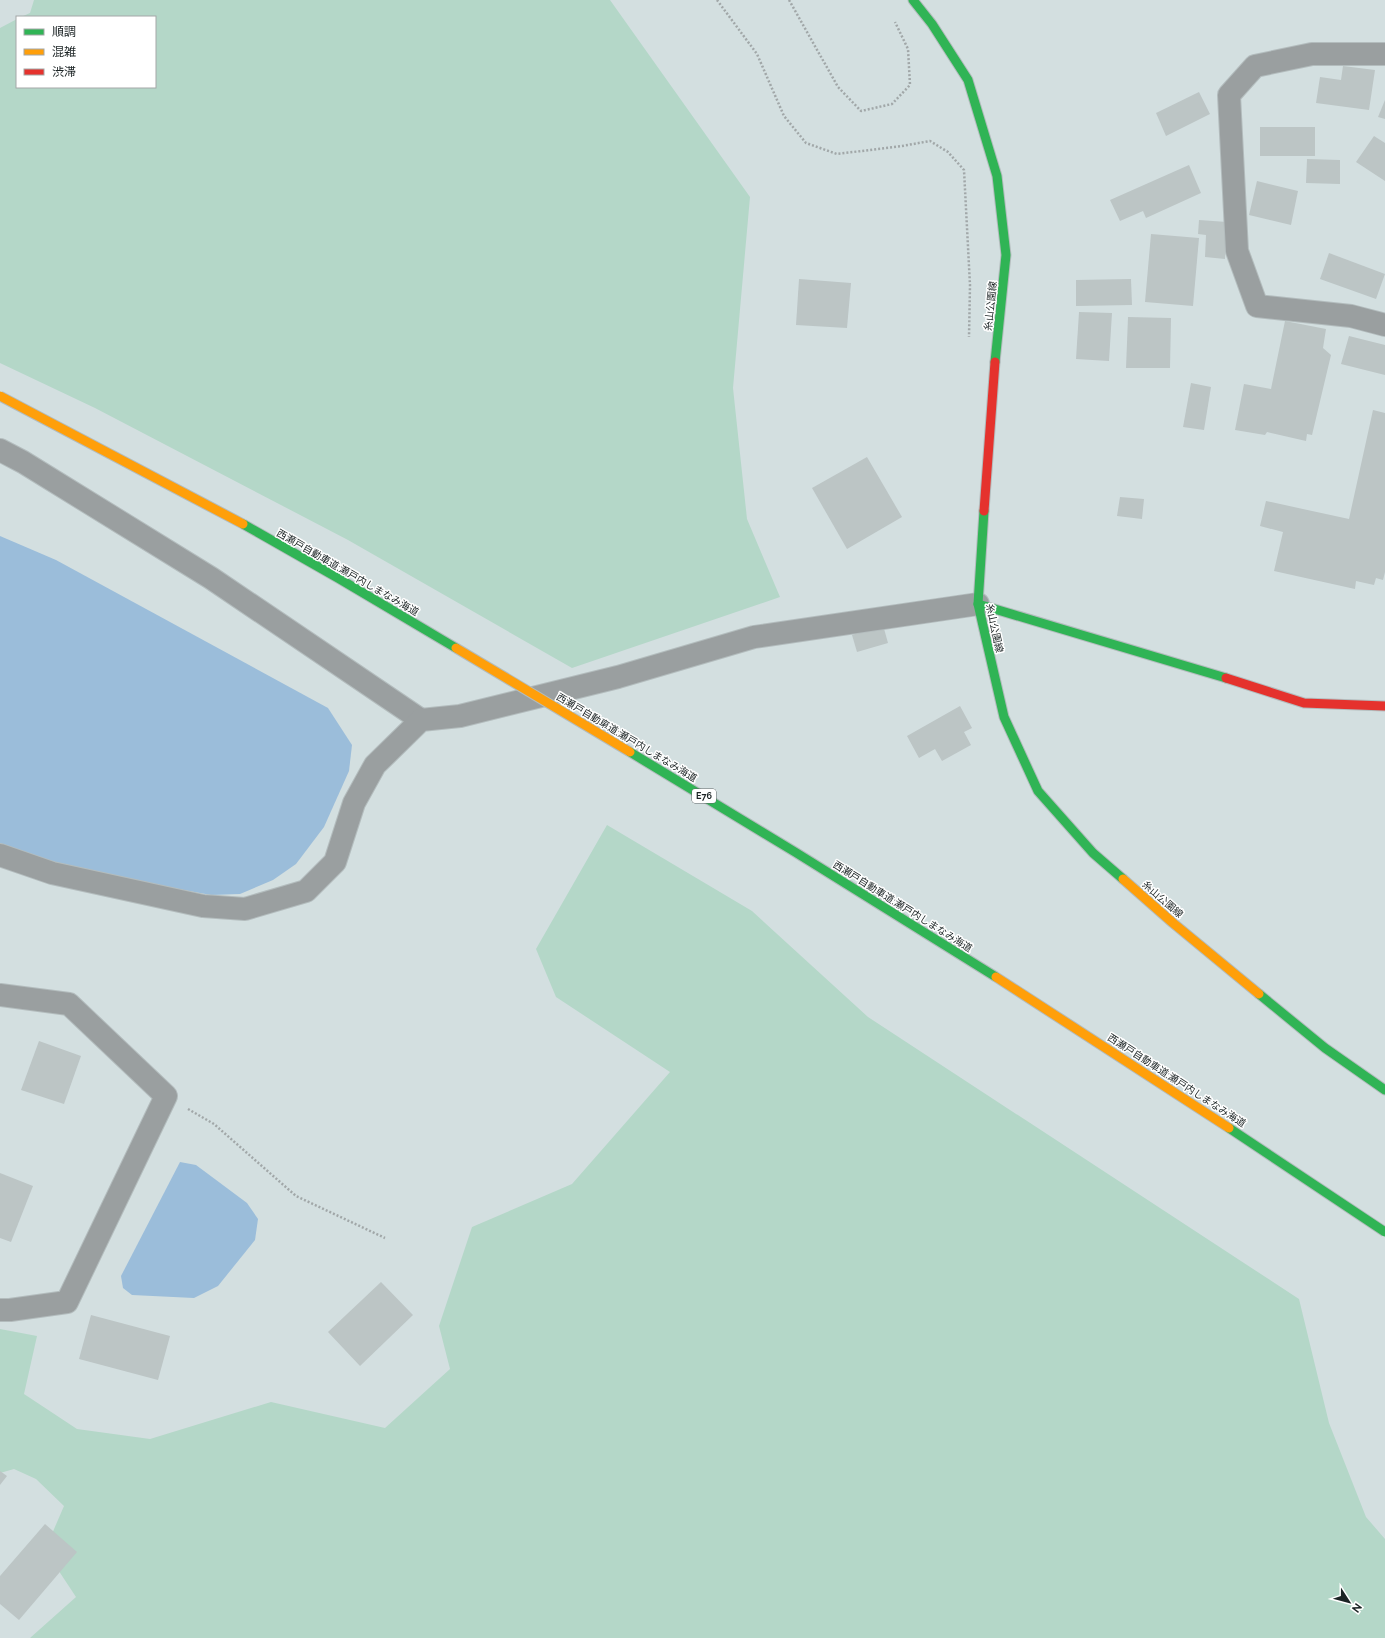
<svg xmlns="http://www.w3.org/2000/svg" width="1385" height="1638" viewBox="0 0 1385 1638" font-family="Raleway,'Noto Sans JP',sans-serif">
	<rect width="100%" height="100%" fill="#d3dfe0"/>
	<g fill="#b4d7c8">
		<path d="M34,0H610L750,197L733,388L747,519L780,597L572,668L348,540L95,408L0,363V28L17,19V87H155V17H21L30,13Z"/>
		<path d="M607,825L752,911L868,1017L1299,1299L1329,1423L1366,1517L1385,1539V1638H30L76,1597L45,1550L64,1506L36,1479L14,1469L0,1473V1329L37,1336L24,1394L77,1429L150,1439L271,1402L385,1428L450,1369L439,1326L472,1227L572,1184L670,1072L556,997L536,949Z"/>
	</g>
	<g fill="#9bbdda">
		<path d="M0,536L56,560L328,708L352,745L349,771L324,827L296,864L273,880L240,894L211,895L24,861L0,849Z"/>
		<path d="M180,1162L196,1165L247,1203L258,1219L255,1240L218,1286L194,1298L132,1295L123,1288L121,1276Z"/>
	</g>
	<g fill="#bcc5c5">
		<path d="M1343,66L1375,70L1369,110L1316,103L1320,77L1341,80Z"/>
		<path d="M1199,92L1210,114L1166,136L1156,113Z"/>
		<path d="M1385,100V119L1378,117Z"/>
		<rect x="1260" y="127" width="55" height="29"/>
		<path d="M1374,136L1385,143V181L1356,162Z"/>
		<path d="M1307,159L1340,160V184L1306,183Z"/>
		<path d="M1189,165L1201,193L1146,218L1143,211L1120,221L1110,200Z"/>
		<path d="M1257,181L1298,191L1291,225L1249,215Z"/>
		<path d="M1199,220L1227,222L1225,259L1205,257L1206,235L1198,234Z"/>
		<path d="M1151,234L1199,238L1193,306L1145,302Z"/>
		<path d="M1329,253L1385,274L1376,299L1320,279Z"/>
		<path d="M799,279L851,283L847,328L796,325Z"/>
		<path d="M1131,279L1132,305L1076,306V280Z"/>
		<path d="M1079,312L1112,313L1109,361L1076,359Z"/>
		<path d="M1128,317L1171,318L1170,368H1126Z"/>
		<path d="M1285,321L1326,329L1323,348L1331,355L1312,435L1307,434L1306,441L1267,432L1265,435L1235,430L1244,384L1271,389Z"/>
		<path d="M1349,336L1385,345V375L1341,364Z"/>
		<path d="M1191,383L1211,387L1204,430L1183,427Z"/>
		<path d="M1373,410L1385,413V572L1383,580L1376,578L1374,585L1356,581L1355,589L1274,571L1283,532L1260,526L1266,501L1349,519Z"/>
		<path d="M867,457L902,517L847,549L812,488Z"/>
		<path d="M1120,497L1144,499L1142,519L1117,516Z"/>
		<path d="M883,625L888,643L857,652L852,635Z"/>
		<path d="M960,706L972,728L964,732L971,745L942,761L935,749L919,758L907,736Z"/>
		<path d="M39,1041L81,1056L64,1104L21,1090Z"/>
		<path d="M0,1173L33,1186L11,1242L0,1238Z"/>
		<path d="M381,1282L413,1315L360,1366L328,1332Z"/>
		<path d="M91,1315L170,1336L158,1380L79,1359Z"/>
		<path d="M0,1471L7,1476L0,1485Z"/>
		<path d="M45,1524L77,1552L19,1620L0,1604V1576Z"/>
	</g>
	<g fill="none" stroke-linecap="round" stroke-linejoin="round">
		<defs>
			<g id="street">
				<path d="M1385,54H1312L1255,66L1229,95L1237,251L1257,306L1351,316L1385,325"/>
				<path d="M0,450L23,462L211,578L421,720"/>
				<path d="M0,855L52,873L203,906L245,909L306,891L335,862L354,803L375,765L421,720L460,716L618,677L754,637L978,604"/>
				<path d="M0,995L69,1004L166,1096L67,1302L10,1310H0"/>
			</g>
			<g id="fast">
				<path d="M913,0L932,24L968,80L997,176L1006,255L995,362"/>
				<path d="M984,511L978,604L1004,717L1038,791L1093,853L1123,879"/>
				<path d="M978,604L1226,678"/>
				<path d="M1259,994L1325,1048L1385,1090"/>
			</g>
			<path id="slow" d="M1123,879L1173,923L1259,994"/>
			<g id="jam">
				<path d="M984,511L995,362"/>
				<path d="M1226,678L1304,703L1385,706"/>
			</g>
		</defs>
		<use href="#street" stroke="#b3bcbd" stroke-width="24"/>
		<use href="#fast" stroke="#b3bcbd" stroke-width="11"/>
		<use href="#slow" stroke="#b3bcbd" stroke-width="11"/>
		<use href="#jam" stroke="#b3bcbd" stroke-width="11"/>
		<g stroke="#a1a7a8" stroke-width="2.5" stroke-dasharray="2 2" stroke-linecap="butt">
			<path d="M717,0L757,54L784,116L806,143L837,154L902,146L930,141L948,152L964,170L970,285L969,337"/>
			<path d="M789,0L838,87L861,111L892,104L910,85L908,49L895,22"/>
			<path d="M188,1109L214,1124L296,1196L385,1238"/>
		</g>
		<use href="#street" stroke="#9a9fa0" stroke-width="22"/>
		<use href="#fast" stroke="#30b455" stroke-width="9"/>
		<use href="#slow" stroke="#ff9f0a" stroke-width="9"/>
		<use href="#jam" stroke="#e5322d" stroke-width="9"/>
		<defs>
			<g id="fast-bridge">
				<path d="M243,524L338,578L456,648"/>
				<path d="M630,752L795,852L996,977"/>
				<path d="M1229,1128L1385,1232"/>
			</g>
			<g id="slow-bridge">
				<path d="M0,396L243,524"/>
				<path d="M456,648L630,752"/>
				<path d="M996,977L1229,1128"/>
			</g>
		</defs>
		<use href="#fast-bridge" stroke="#b3bcbd" stroke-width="11" stroke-linecap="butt"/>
		<use href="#slow-bridge" stroke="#b3bcbd" stroke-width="11" stroke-linecap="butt"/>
		<use href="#fast-bridge" stroke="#30b455" stroke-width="9"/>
		<use href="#slow-bridge" stroke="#ff9f0a" stroke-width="9"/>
	</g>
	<g text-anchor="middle" stroke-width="3" stroke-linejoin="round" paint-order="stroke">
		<rect fill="#fff" stroke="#5f6566" stroke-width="1" x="692" y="789" width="24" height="14" rx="3"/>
		<g font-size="9" font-weight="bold" fill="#1b2324">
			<text x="704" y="799">E76</text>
		</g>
		<g font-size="10" fill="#1b2324" stroke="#fff">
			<text transform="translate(990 306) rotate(-84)" y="4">糸山公園線</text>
			<text transform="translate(348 572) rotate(30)" y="4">西瀬戸自動車道;瀬戸内しまなみ海道</text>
			<text transform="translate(995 628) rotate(78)" y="4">糸山公園線</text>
			<text transform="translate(627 737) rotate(31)" y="4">西瀬戸自動車道;瀬戸内しまなみ海道</text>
			<text transform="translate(1163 899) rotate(41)" y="4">糸山公園線</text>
			<text transform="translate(903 906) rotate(32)" y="4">西瀬戸自動車道;瀬戸内しまなみ海道</text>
			<text transform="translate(1177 1080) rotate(33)" y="4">西瀬戸自動車道;瀬戸内しまなみ海道</text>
		</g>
	</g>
	<rect x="16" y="16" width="140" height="72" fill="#ffffff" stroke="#a4a7a7"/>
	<rect x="24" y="29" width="20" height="6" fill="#30b455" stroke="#a4a7a7"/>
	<text x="52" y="36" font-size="12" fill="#1b2324">順調</text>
	<rect x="24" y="49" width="20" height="6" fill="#ff9f0a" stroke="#a4a7a7"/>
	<text x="52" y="56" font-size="12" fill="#1b2324">混雑</text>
	<rect x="24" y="69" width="20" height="6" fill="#e5322d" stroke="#a4a7a7"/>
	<text x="52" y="76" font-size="12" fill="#1b2324">渋滞</text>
	<g transform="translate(1349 1602) rotate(126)" stroke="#ffffff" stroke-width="3" paint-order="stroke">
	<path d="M0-3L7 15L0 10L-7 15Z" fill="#1b2324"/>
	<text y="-6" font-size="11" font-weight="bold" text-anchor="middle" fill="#1b2324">N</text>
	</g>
</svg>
